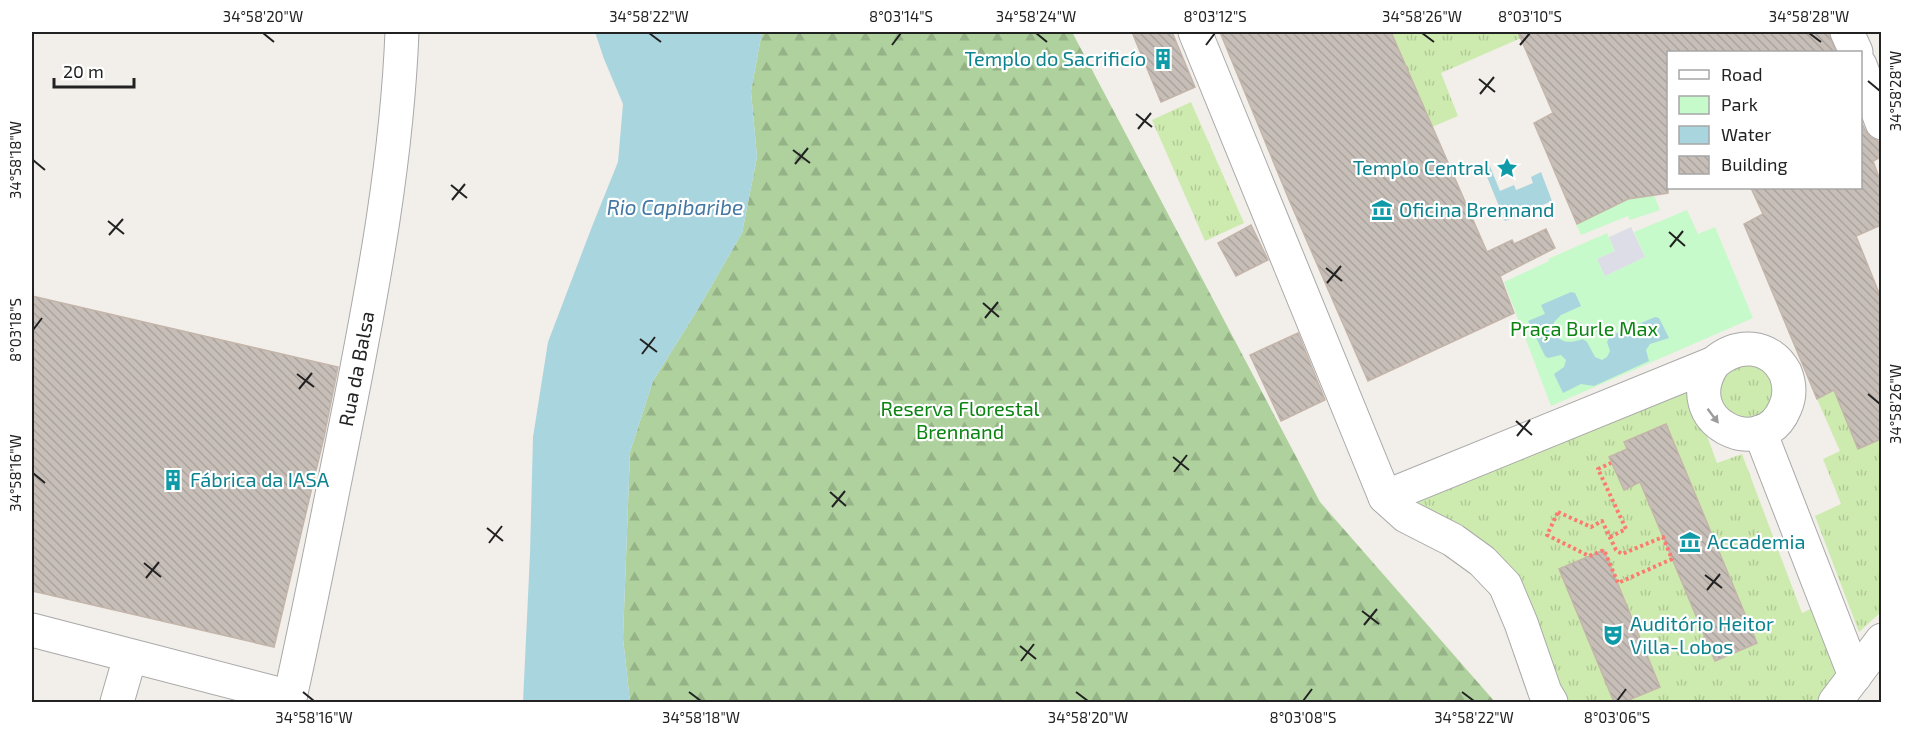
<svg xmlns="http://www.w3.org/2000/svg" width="1913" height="734" viewBox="0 0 1913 734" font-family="'Exo 2',sans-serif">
	<defs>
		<pattern id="grass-tufts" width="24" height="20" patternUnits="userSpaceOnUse" patternTransform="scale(1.5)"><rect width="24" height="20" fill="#ceebaf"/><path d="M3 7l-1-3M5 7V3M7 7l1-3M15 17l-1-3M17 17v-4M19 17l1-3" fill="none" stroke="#b1c996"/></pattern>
		<pattern id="forest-firs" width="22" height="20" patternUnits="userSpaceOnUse" patternTransform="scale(1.5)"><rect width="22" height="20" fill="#aed19d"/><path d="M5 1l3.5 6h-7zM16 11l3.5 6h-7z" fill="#95b387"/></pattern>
		<pattern id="building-back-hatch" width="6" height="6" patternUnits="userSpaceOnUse" patternTransform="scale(1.5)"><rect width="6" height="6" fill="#c7beb8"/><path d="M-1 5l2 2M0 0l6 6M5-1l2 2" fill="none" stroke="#aba39e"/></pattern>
	</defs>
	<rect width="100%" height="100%" fill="#f2eee9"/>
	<g fill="url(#grass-tufts)">
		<path d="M1391,32H1518L1521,38L1441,73L1458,116L1432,127Z"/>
		<path d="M1191,102L1244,223L1205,241L1152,120Z"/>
		<path d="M1680,363L1717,463L1742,454L1802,613L1818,606L1841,672L1821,702H1561L1524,607L1396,498Z"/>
		<path d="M1731,363H1762L1779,389L1757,422L1720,410L1717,379Z"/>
		<path d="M1834,390L1858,448L1881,439V612L1859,632L1815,516L1841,504L1823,459L1840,451L1817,399Z"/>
	</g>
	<path fill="url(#forest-firs)" d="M762,32H1072L1320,502L1495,702H630L623,638L630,452L653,381L698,309L742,233L757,157L751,91Z"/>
	<g fill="#c7faca">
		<path d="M1654,195L1660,210L1630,220L1628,216L1581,235L1576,224L1628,199Z"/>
		<path d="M1687,210L1698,234L1715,227L1753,318L1551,406L1504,282L1549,261L1548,259L1607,233L1615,251L1597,259L1605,276L1645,257L1634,232Z"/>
	</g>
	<path fill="#dddde8" d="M1631,227L1645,257L1605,276L1597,259L1615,251L1609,237Z"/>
	<g fill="#a9d5df">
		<path d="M595,32H762L751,91L757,157L742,233L698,309L653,381L630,452L623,638L630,702H523L530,554L533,437L548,342L593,224L618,162L623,104L604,59Z"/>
		<path d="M1489,164L1500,191L1514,185L1516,190L1533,183L1531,177L1541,172L1552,201L1505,221L1483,167Z"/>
		<path d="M1571,292L1575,293L1581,306L1561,315L1554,322V334C1564,344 1570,343 1583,339L1587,342L1595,357L1602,360L1607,357L1610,351L1607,342L1610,336L1655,317L1659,318L1669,338L1650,344L1646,350L1649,361L1594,386L1581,384L1563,393L1554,374L1564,367L1566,360L1561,355L1548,358L1545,356L1528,321L1545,314L1541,305Z"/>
	</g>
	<g fill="url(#building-back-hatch)" stroke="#c4b5aa" stroke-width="1.5">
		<path d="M1132,32H1172L1195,87L1161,102Z"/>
		<path d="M1220,32H1391L1487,252L1512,240L1514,244L1546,229L1555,248L1500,276L1514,313L1368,381L1290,202Z"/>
		<path d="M1518,32H1828L1836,52H1668V193L1628,199L1577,224L1534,123L1553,113Z"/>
		<path d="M1860,119L1865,130L1870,137L1878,141L1881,150V157L1873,161L1881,183V225L1856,236L1881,298V439L1858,449L1834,390L1817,399L1744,224L1763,214L1751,188H1860Z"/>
		<path d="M1251,225L1268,260L1236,276L1218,243Z"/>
		<path d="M32,296L338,367L324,437L274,647L32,591Z"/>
		<path d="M1298,333L1325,400L1281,421L1250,355Z"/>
		<path d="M1666,424L1757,643L1715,661L1640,482L1624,490L1609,457L1627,449L1624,442Z"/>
		<path d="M1604,550L1660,687L1624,702H1614L1559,569Z"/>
	</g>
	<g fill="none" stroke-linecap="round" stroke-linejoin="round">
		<defs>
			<g id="minor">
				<path d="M1195,32L1385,497L1406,516L1453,540L1482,561L1505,585L1521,623L1545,692L1551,702"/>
				<path d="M1847,32L1856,52"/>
				<path d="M1860,65L1882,123"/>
				<path d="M1760,432L1855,676"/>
				<path d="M1385,497L1714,363C1737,343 1769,343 1785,372C1790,384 1790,397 1785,408C1762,464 1674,421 1714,363"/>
				<path d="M32,630L290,697"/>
				<path d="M117,702L130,657"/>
				<path id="s1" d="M289,702C311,604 330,504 350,404C374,281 397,158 402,32"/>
				<path d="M1835,702L1882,640"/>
			</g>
		</defs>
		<use href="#minor" stroke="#a9a9a9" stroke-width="35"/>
		<g stroke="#fb7b70" stroke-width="4" stroke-dasharray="3 3" stroke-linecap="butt">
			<path d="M1558,512L1591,527L1602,521L1616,550L1622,554L1663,537L1672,559L1618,583L1604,550L1589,556L1547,535Z"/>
			<path d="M1610,537L1626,529L1598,469L1611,463"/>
		</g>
		<use href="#minor" stroke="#fff" stroke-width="33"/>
	</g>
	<defs><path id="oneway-solid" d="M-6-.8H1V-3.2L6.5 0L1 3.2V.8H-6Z" transform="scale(1.5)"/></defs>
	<use fill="#9c9c9c" href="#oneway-solid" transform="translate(1713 416) rotate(53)"/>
	<path fill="none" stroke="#222" stroke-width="2" d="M263,33L274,42M649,33L661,42M1036,33L1047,42M1422,33L1434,42M1809,33L1821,42M892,45L901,33M1206,45L1215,33M1520,45L1530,33M1479,79L1495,92M1868,81L1880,91M1480,94L1494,77M1136,114L1152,127M1138,129L1151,113M793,150L810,163M33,160L45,170M795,164L808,148M451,185L467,198M452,200L465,184M108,221L124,234M1669,232L1685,246M109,235L123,219M1670,247L1683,231M1326,268L1342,281M1327,283L1341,266M983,303L999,317M985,318L998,302M33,330L42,318M640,339L657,352M642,354L655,337M297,374L314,387M299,389L312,373M1868,394L1880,404M1516,421L1532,435M1517,436L1530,420M1173,457L1189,470M1174,472L1187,455M33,473L45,483M830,492L846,506M832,507L845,491M487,528L503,541M489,543L502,526M144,563L161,577M1705,575L1722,588M146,578L159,562M1707,590L1720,574M1362,611L1379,624M1364,625L1377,609M1020,646L1036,659M1021,661L1034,644M303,692L314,701M689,692L701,701M1076,692L1088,701M1462,692L1474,701M1303,701L1312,689M1617,701L1626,689"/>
	<defs>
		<symbol id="building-bare" viewBox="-9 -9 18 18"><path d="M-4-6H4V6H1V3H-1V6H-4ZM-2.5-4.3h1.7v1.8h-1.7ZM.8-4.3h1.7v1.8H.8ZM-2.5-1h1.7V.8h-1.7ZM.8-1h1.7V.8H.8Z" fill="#0f9aa8" stroke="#fff" stroke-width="2.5" paint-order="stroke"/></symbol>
		<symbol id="sight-bare" viewBox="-9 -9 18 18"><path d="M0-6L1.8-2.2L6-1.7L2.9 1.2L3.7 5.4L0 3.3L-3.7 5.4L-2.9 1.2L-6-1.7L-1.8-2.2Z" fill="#0f9aa8" stroke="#fff" stroke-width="2.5" paint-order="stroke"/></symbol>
		<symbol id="museum-bare" viewBox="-9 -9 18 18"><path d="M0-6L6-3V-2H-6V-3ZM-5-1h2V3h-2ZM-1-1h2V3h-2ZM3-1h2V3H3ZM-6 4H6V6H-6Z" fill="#0f9aa8" stroke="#fff" stroke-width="2.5" paint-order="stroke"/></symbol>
		<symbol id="theatre-bare" viewBox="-9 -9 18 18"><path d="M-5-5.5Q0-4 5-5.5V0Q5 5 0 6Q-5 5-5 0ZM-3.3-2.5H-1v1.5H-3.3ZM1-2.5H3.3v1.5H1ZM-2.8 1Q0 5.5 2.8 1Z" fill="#0f9aa8" stroke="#fff" stroke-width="2.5" paint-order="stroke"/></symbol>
	</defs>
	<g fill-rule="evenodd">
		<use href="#building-bare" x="1148" y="44" width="30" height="30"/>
		<use href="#sight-bare" x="1492" y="153" width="30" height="30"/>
		<use href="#museum-bare" x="1367" y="195" width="30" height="30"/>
		<use href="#building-bare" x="158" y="465" width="30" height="30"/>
		<use href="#museum-bare" x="1675" y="527" width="30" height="30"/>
		<use href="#theatre-bare" x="1598" y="620" width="30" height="30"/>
	</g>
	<g text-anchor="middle" stroke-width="4.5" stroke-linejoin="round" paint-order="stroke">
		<g font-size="20" fill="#0d838f" stroke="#fff" text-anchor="start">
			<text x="1146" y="66" text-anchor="end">Templo do Sacrificío</text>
			<text x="1490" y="175" text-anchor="end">Templo Central</text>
			<text x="1399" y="217">Oficina Brennand</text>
			<text x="190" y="487">Fábrica da IASA</text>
			<text x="1707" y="549">Accademia</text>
			<text x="1630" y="631">Auditório Heitor<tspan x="1630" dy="23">Villa-Lobos</tspan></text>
		</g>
		<g font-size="20" fill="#0b8412" stroke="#fff">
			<text x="1584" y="336">Praça Burle Max</text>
			<text x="960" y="416">Reserva Florestal<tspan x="960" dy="23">Brennand</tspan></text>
		</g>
		<g font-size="20" fill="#222" stroke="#fff">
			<text dy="7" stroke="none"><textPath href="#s1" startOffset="340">Rua da Balsa</textPath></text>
		</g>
		<g font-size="21" font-style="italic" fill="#4678a4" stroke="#fff">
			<text x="675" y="215">Rio Capibaribe</text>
		</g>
	</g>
	<rect width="1913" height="734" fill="none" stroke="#ffffff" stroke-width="66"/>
	<rect x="1667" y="51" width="195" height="138" fill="#ffffff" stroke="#a7a7a7" stroke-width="1.5"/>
	<rect x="1679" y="70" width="30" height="9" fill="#ffffff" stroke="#a7a7a7" stroke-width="1.5"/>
	<text x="1721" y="81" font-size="18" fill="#222222">Road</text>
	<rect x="1679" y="96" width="30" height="18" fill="#c7faca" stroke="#a7a7a7" stroke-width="1.5"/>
	<text x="1721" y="111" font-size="18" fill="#222222">Park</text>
	<rect x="1679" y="126" width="30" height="18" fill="#a9d5df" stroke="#a7a7a7" stroke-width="1.5"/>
	<text x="1721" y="141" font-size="18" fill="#222222">Water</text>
	<rect x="1679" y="156" width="30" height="18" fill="url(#building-back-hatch)" stroke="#a7a7a7" stroke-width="1.5"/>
	<text x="1721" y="171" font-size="18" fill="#222222">Building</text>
	<path d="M54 78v9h80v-9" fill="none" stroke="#222222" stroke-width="3"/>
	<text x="63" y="78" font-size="18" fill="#222222" stroke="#ffffff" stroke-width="4.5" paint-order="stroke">20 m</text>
	<rect x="33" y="33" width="1847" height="668" fill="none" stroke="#222" stroke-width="2"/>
	<g font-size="15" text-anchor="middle" fill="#222">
		<text x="263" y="22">34°58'20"W</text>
		<text x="649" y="22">34°58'22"W</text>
		<text x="901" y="22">8°03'14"S</text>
		<text x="1036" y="22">34°58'24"W</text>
		<text x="1215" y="22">8°03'12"S</text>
		<text x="1422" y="22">34°58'26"W</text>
		<text x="1530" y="22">8°03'10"S</text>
		<text x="1809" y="22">34°58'28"W</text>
		<text transform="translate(1896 91) rotate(-90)" y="5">34°58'28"W</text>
		<text transform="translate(16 160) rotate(-90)" y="5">34°58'18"W</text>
		<text transform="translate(16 330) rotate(-90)" y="5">8°03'18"S</text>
		<text transform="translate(1896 404) rotate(-90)" y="5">34°58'26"W</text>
		<text transform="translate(16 473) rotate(-90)" y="5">34°58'16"W</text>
		<text x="314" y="723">34°58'16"W</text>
		<text x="701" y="723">34°58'18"W</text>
		<text x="1088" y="723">34°58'20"W</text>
		<text x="1303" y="723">8°03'08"S</text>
		<text x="1474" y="723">34°58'22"W</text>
		<text x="1617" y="723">8°03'06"S</text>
	</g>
</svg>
